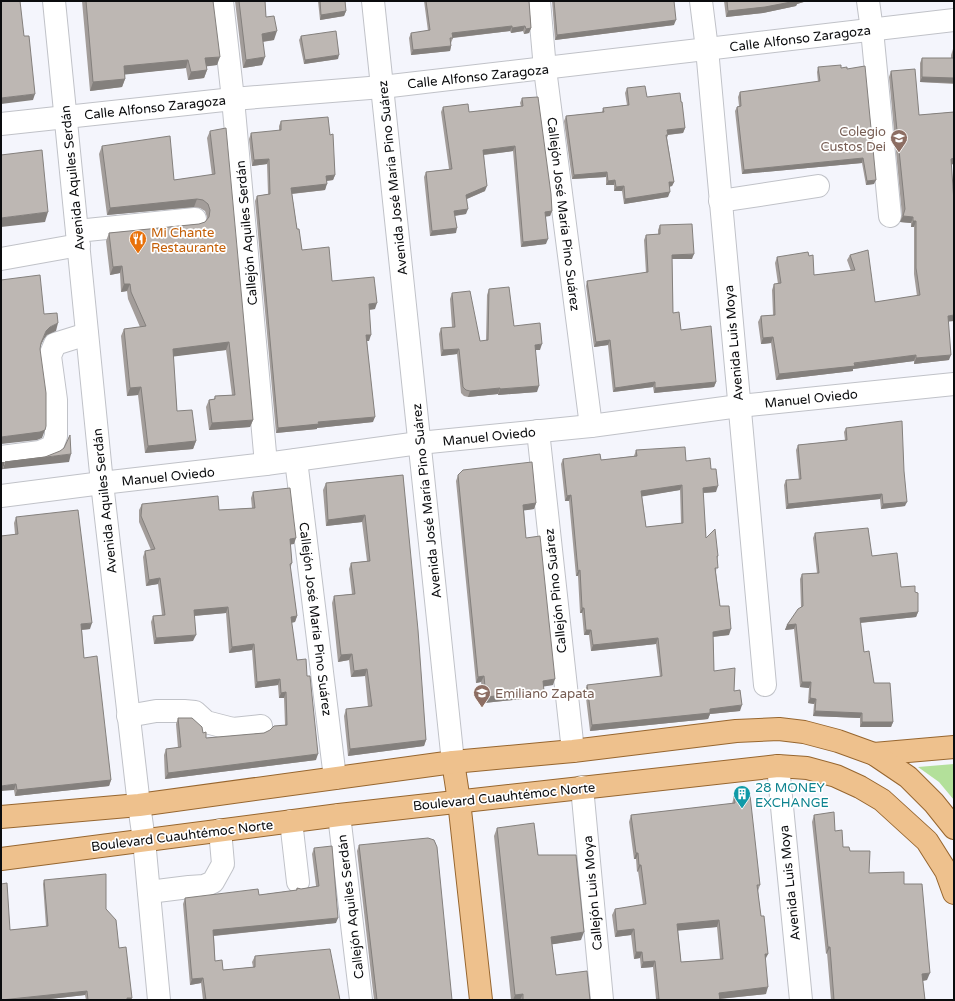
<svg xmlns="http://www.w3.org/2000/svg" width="955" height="1001" viewBox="0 0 955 1001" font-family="'Varela Round',sans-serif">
	<rect width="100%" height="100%" fill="#f4f5fc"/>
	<path fill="#b3e09a" d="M954,764V800L939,782L918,767Z"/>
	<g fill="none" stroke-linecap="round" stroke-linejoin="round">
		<defs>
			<g id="minor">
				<path d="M54,1L102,483L139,805L144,840L159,1000"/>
				<path d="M222,1L233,99L266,464"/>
				<path d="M373,1L453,762"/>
				<path d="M539,1L545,69L591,426"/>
				<path d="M701,1L707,49L765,685"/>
				<path d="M868,1L872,30L890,216"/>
				<path d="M1,124L233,99L382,87L954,20"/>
				<path d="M720,201L818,186"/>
				<path d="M77,231L195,219"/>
				<path d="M1,259L79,245"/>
				<path d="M538,431L573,751"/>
				<path d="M1,457L40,452L52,447L56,436V400L50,356L55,344L87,334"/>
				<path d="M296,460L335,778"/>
				<path d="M1,496L102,483L266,464L419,443L591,426L739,406L954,384"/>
				<path d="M128,716L156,711H184L195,712L206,722L233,729L261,726"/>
				<path d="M778,766L801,1000"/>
				<path d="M582,787L602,1000"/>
				<path d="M339,815L361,1000"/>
				<path d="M291,821L298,882"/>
				<path d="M149,892L189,887L204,886L213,882L223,864L220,830"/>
			</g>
			<g id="major">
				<path d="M874,754L954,747"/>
				<path d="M453,762L459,801L481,1000"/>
				<path d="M1,817L139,805L453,762L573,751L736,731L779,729L804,732L838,741L874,754L908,777L934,803L954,828"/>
				<path d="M1,859L339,815L778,766L807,768L836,776L860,787L882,800L927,841L946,871L954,893"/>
			</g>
		</defs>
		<use href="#minor" stroke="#c0c2c8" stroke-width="24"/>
		<use href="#major" stroke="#97662f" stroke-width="24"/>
		<use href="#minor" stroke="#fff" stroke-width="22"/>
		<use href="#major" stroke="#eec18d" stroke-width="22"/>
	</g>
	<g fill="#a39d9a" fill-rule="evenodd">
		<path d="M82,1H213L217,65L206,66L207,70L204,78L188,80L186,68L125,74V79L122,87L90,91Z"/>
		<path d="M235,1H265L266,17L274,40L263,42L262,65L243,68Z"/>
		<path d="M318,1H345L346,11L344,16L320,20Z"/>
		<path d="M424,1H529L531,28L529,33L524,34L523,31L511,33L510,31L453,38L451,43V46L450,51L411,55L409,38L411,33L428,31Z"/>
		<path d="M552,1H674V25L555,40Z"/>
		<path d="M724,1H807L797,4L796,6L763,13L726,17Z"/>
		<path d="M301,36L338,59L304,64L299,40Z"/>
		<path d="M953,49H954V85V84L920,82V63L922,58H951V55Z"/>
		<path d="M818,67L841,68L874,184L866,185L862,163L742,174L735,111L737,107L739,106L738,97L740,92L818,82L817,72Z"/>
		<path d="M891,71L919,115L954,112V164H951L948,322L949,360L914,364V361L853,369V371L776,380L771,343L761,344L758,322L761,316L773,315L772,290L774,284H778L775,263L777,257L809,256L814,275L851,271L847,260L850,255L875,302L917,296L914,274V227H911V223L900,222L902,215L889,77Z"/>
		<path d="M627,88L647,97L681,102L685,128L683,133L668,135L667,138L674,182L672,186L669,187L668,197L624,204L622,191H614V185H606V177L572,179L564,121L566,116L602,112L603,108L627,105L625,93Z"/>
		<path d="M522,98L552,211L550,216H546V244L521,247L513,151L484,155L485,191L467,199L466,214L455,216L456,233L430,236L424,177L426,172L449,169L441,112L443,107L469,112L521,106L520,103Z"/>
		<path d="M281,121L330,135L335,175L333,180L327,181L325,190L292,194L297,229L302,250L332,281L375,309L369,310V341H367L373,422L317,428V429L276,433L255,201L257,196L268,194L267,164L252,166L249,139L251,133L279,131V126Z"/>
		<path d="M210,131L253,420L250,427L209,430L206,407L209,400L214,399L215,396L232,395L226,350L173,356L177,411L196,441L193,449L145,453L138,395L127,396L121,336L124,329L140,327L128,299L127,291L121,292L120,273L110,275L106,241L109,233L199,224L205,222L207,219V217L205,211L200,208L194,207L107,215L99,154L102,146L174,180L212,175L207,138Z"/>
		<path d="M660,225L692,259H672L673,313L681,330L716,382L714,387L654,393L653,387L613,392L608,345L594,347L586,286L587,281L646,273L644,240L646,235L658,234V230Z"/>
		<path d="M489,289L514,326L540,350H535L537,392L498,395V394L468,397L464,396L461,393L457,354L441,356L439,334L441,328L452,327L450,299L452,293L480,341H486L487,295Z"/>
		<path d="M846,428L905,506L881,509L880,499L786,509L784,485L786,480H799L796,450L798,445L845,440L844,432Z"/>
		<path d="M636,450L686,461L711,469L716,492L703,493L706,538L718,556L717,559L716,573L720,606L729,635L713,637L714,671L734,691L740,711L710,714L708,719L590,731L585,690L587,685L660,677L656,644L591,651L589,635H584L582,613H580L578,576H576L569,501H565L561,464L563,459L601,460L634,456ZM680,490L681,523L646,527L642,496Z"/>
		<path d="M403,475L426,740L424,746L348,756L344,716L346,709L368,707L365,676L351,677L349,660L338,662L332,603L334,596L352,594L349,569L351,563L367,561L362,522L326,526L323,490L326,483Z"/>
		<path d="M458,475L536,503L534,509L524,510L526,538L553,685L543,686L542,697L484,703L481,682L476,683L456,481Z"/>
		<path d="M253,492L294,544H290L292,563L290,569L297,616L295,622L291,623L297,660L307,676L316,760L165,779L164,755L166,749L178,748L176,724L178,718L203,733L206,738L264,733L285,725L284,698H279L278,685L255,688L252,650L229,653L226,613L194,616L193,641L154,644L151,622L153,616L162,615L158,584L146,586L143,557L145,551L151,550L139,522V510L142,504L219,510L252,508L251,498Z"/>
		<path d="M16,517L90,629L82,630L84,658L111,780L109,786L15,796L14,790L15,534L14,523Z"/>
		<path d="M815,533L872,556L901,587L915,592L918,612L916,617L860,623L864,652L874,683L893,722L891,727H860V718L813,716L814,704L808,703L809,688L800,687L794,629L785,630L787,625L801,607L800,579L802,574L817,573L813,538Z"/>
		<path d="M734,796L760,885L758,891L765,960L766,994L720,999H656L653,967L641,968L640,958L634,959L631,935L615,937L612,915L615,909L643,905L638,871L637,872L636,859H634L629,822L631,815L732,804ZM717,927L720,959L681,962L678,930Z"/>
		<path d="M814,815L835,831L843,847L850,851L869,873L904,884L927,980L923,981L925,1000H831L827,953L826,954L812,822Z"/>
		<path d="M497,828L538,855L581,940L552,944L556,975L590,1000H511L494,836Z"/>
		<path d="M359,845L452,1000H374L357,851Z"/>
		<path d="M314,848L336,923L214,936L215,961L223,970L253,967L252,962L255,956L340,1000H203L201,983L190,985L183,904L185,898L259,895L296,890L297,888L301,889L316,886L312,854Z"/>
		<path d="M44,880L106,909L119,948L131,1000H86L85,995L41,1000H1L10,930L46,926L43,884Z"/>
	</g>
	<g fill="#84807d">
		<path d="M796,1H807L797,4L796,6L763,13L726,17L728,11Z"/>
		<path d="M346,11L344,16L320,20L321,15Z"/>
		<path d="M676,20L674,25L555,40L557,35Z"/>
		<path d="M512,26L510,31L450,38L452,33Z"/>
		<path d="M525,26L523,31L511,33L512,28Z"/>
		<path d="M531,28L529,33L524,34L526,29Z"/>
		<path d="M277,31L274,40L259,42L262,34Z"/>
		<path d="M451,46L450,51L411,55L413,50Z"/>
		<path d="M339,55L338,59L304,64L305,60Z"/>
		<path d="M220,57L217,65L202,67L205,58Z"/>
		<path d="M265,57L262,65L243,68L246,60Z"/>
		<path d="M188,60L186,68L121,75L124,66Z"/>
		<path d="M207,70L204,78L188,80L191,72Z"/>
		<path d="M922,77L954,78V83L920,82Z"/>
		<path d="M125,79L122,87L90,91L93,82Z"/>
		<path d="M35,94L33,100L1,104V98Z"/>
		<path d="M685,128L683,133L665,135L667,130Z"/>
		<path d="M515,146L513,151L481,155L483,150Z"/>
		<path d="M863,158L862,163L742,174L744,170Z"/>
		<path d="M954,158V164L949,165L951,159Z"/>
		<path d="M269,159L267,164L252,166L254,160Z"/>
		<path d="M607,172L606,177L572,179L574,175Z"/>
		<path d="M335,175L333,180L324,181L326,176Z"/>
		<path d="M615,180L614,185H606L608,181Z"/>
		<path d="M876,180L874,184L866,185L867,181Z"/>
		<path d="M669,182H674L672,186L667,187Z"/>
		<path d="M327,184L325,190L289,194L291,188Z"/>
		<path d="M487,186L485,191L464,200L466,195Z"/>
		<path d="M624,186L622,191H614L616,187Z"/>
		<path d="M670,192L668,197L624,204L625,199Z"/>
		<path d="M197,199L194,207L107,215L110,208Z"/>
		<path d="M468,209L466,214L452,216L454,211Z"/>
		<path d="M552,211L550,216L544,217L545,212Z"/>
		<path d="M48,212L45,222L1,227V218Z"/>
		<path d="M903,216L913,217L911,223L900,222Z"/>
		<path d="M913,221H916L914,227H911Z"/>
		<path d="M457,228L456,233L430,236L432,231Z"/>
		<path d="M548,239L546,244L521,247L523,242Z"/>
		<path d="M694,254L692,259H671L672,255Z"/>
		<path d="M122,266L120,273L110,275L113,267Z"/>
		<path d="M124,284H130L127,291L121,292Z"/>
		<path d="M377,303L375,309L366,310L369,304Z"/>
		<path d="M954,315V321L945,322L948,316Z"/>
		<path d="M58,323L56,331L47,335L44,339L38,351L46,331L50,327Z"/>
		<path d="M366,335H371L369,341H364Z"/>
		<path d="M773,337L771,343L761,344L763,338Z"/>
		<path d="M610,340L608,345L594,347L596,342Z"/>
		<path d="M229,342L226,350L170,357L173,349Z"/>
		<path d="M542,344L540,350H533L535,345Z"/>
		<path d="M459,349L457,354L441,356L443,350Z"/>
		<path d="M916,355L914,361L853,369V371L776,380L779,374Z"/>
		<path d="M951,355L949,360L914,364L916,358Z"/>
		<path d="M655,382L653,387L613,392L615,388Z"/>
		<path d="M716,382L714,387L654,393L655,388Z"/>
		<path d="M539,386L537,392L498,395L500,389Z"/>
		<path d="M141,387L138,395L127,396L130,388Z"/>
		<path d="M500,388L498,394L468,397L470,391Z"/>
		<path d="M375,417L373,422L317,428V429L276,433L278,428L318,422Z"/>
		<path d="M253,420L250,427L209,430L212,423Z"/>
		<path d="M45,430L42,438L37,440L1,444V437H2Z"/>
		<path d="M196,441L193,449L145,453L148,446Z"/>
		<path d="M71,454L69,462L3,469L5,462Z"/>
		<path d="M1,462H5L3,469L1,470Z"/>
		<path d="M682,485L680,490L639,497L641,491Z"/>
		<path d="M718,486L716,492L701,493L703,488Z"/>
		<path d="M882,494L880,499L786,509L788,504Z"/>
		<path d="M571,495L569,501H565L567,496Z"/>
		<path d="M907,502L905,506L881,509L883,504Z"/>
		<path d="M536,503L534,509L521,511L523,505Z"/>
		<path d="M365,515L362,522L326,526L328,520Z"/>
		<path d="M296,538L294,544L288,545L290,539Z"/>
		<path d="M580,570L578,576H576L578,571Z"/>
		<path d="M160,578L158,584L146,586L149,580Z"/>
		<path d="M228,607L226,613L192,616L194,610Z"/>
		<path d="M582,608H584L582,613H580Z"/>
		<path d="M918,612L916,617L858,623L860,618Z"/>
		<path d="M297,616L295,622L288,623L291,617Z"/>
		<path d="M92,623L90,629L79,630L81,624Z"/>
		<path d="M796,624L794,629L785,630L787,625Z"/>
		<path d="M731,629L729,635L711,637L713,632Z"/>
		<path d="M586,630H591L589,635H584Z"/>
		<path d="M196,635L193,641L154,644L156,638Z"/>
		<path d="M658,638L656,644L591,651L593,645Z"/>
		<path d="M254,644L252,650L229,653L232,647Z"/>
		<path d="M352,654L349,660L338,662L341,655Z"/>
		<path d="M367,669L365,676L351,677L354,671Z"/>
		<path d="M484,676L481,682L476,683L478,677Z"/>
		<path d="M280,679L278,685L255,688L257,682Z"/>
		<path d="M555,679L553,685L541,687L543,681Z"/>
		<path d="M802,682H811L809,688L800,687Z"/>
		<path d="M544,691L542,697L484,703L486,697Z"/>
		<path d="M286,692L284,698H279L281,693Z"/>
		<path d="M810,698L816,699L814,704L808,703Z"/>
		<path d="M742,705L740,711L710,714L708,719L590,731L592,725L710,709Z"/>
		<path d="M815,711L862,713L860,718L813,716Z"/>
		<path d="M862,722H893L891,727H860Z"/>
		<path d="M426,740L424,746L348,756L350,749Z"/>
		<path d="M318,754L316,760L165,779L168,773Z"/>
		<path d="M111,780L109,786L15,796L17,790Z"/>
		<path d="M16,784L14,790L1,791V786Z"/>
		<path d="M636,853H638L636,859H634Z"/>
		<path d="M639,865H641L638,871L637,872Z"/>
		<path d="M338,918L336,923L211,936L213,930Z"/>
		<path d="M719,920L717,927L675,931L677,924Z"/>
		<path d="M634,929L631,935L615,937L617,931Z"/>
		<path d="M584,932L581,940L548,945L551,937Z"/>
		<path d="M828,947H830L827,953L826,954Z"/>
		<path d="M636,952H642L640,958L634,959Z"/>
		<path d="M765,954H768L765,960Z"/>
		<path d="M655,961L653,967L641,968L643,962Z"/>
		<path d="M930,973L927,980L920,981L922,974Z"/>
		<path d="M203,978L201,983L190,985L192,979Z"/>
		<path d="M768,987L766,994L717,999L719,993Z"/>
		<path d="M87,991L85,995L41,1000H1Z"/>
		<path d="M523,994L520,1000H513L515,995Z"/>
		<path d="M127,998H132L131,1000H126Z"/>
	</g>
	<g fill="#bdb7b3" stroke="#84807d" fill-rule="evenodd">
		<path d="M1,1H20L24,36H29L35,94L1,98Z"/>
		<path d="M86,1H213L220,57L205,58L207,70L191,72L188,60L124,66L125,79L93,82Z"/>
		<path d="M239,1H265L266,17L274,16L277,31L262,34L265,57L246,60Z"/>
		<path d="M320,1H345L346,11L321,15Z"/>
		<path d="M426,1H529L531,28L526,29L525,26L512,28V26L452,33L453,38H450L451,46L413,50L411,33L430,30Z"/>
		<path d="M554,1H674L676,20L557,35Z"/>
		<path d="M727,1H796L765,7L728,11Z"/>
		<path d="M336,31L339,55L305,60L301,36Z"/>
		<path d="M922,58H954V78L922,77Z"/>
		<path d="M841,65V68L847,67V69L865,66L876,180L867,181L863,158L744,170L737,107L741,106L740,92L820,81L818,67Z"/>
		<path d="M915,69L919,115L954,112V158L951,159L954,202V315L948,316L951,355L916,358V355L854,363L855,366L779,374L773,337L763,338L761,316L775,315L774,284L781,283L777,257L808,252L809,256L813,255L814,275L855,270L850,255L868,250L875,302L920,295L916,268V221H913V217L903,216L905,209L891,71Z"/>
		<path d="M645,86L647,97L680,93L681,102H682L685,128L667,130L668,135H666L674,182H669L670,192L625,199L624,186L616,187L615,180L608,181L607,172L574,175L566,116L604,112L603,108L629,105L627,88Z"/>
		<path d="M538,97L551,194L552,211L545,212L548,239L523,242L515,146L483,150L487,186L466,195L468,209L454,211L457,228L432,231L426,172L452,169L443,107L468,104L469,112L523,106L522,98Z"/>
		<path d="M328,117L330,135L333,134L335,175L326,176L327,184L291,188L297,229H299L302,250L329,247L332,281L374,277L377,303L369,304L371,335H366L375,417L318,422L319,424L278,428L257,196L270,194L269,159L254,160L251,133L281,130V121Z"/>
		<path d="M226,128L253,420L212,423L209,400L215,399V396L235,395L229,342L173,349L177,411L192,410L196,441L148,446L141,387L130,388L124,329L146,326L131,292L130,284H124L122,266L113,267L109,233L199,224L205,222L209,217L210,210L208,204L203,200L197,199L110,208L102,146L170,136L174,180L215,174L210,131Z"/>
		<path d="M42,150L48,212L1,218V155Z"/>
		<path d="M692,224L694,254L672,255L673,313L679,312L681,330L711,326L716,382L655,388V382L615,388L610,340L596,342L587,281L648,272L646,235L660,234V225Z"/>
		<path d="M40,275L44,314L57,313L58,323L50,327L46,331L41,343L40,349L46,393V426L45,430L40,432L1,437V280Z"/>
		<path d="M509,287L514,326L540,323L542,344L535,345L539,386L500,389V388L470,391L466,390L463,387L459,349L443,350L441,328L455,327L452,293L470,291L480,341L488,340L489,289Z"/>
		<path d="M902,421L904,471L907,502L883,504L882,494L788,504L786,480L801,479L798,445L847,440L846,428Z"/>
		<path d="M70,435L71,454L5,462L45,457L60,451L64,448Z"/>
		<path d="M685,447L686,461L710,458L711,469H716L718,486L703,488L706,538L715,529L718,556H717L718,568H715L720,606H729L731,629L713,632L714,671L735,668L734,691L740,690L742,705L710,709V713L592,725L587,685L662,676L658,638L593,645L591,630H586L584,608H582L580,570L578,571L571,495L567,496L563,459L600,454L601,460L637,456L636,450ZM682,485L683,523L646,527L641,491Z"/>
		<path d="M532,462L536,503L523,505L526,538L540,536L555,679L543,681L544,691L486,697L484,676L478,677L458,475L463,470Z"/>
		<path d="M403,475L418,630L426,740L350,749L346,709L372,706L367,669L354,671L352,654L341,655L334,596L355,594L351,563L370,561L365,515L328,520L326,483Z"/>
		<path d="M290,488L296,538L290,539L292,563L290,564L297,616L291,617L297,660L306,659L307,676H310L318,754L168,773L166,749L181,747L178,718H192L202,727L203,733L206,732V738L264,733L270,730L274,726L287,725L286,692L281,693L280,679L257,682L254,644L232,647L228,607L194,610L196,635L156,638L153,616L165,615L160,578L149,580L145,551L155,549L141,516L142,504L218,496L219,510L255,508L253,492Z"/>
		<path d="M78,510L92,623L81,624L84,658L97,656L111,780L17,790L16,784L1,786V536L18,534L16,517Z"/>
		<path d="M868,528L872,556L897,553L901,587L915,586V592L918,593V612L860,618L864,652L869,651L874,683H890L893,722H862V713L815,711L816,699L810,698L811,682H802L796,624L787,625L798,609L803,606L802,574L819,573L815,533Z"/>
		<path d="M750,795L760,885H757L761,916H764L768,954H765L768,987L719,993L720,1000H652L659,999L655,961L643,962L642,952H636L634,929L617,931L615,909L646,904L641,865H639L638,853H636L631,815L735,803L734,796ZM719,920L723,959L681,962L677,924Z"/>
		<path d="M834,812L835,831L842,830L843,847H849L850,851H870L869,873L904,872V884H922L930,973L922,974L925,1000H834L830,947H828L814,815Z"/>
		<path d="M534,823L538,855H576L584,932L551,937L556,975L587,971L590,1000H523V994L515,995L497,828Z"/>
		<path d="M428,838L434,840L437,847L452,1000H377L359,845Z"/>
		<path d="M332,846L338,918L213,930L215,961L222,960L223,970L255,967V956L330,949L340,1000H206L203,978L192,979L185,898L258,889L259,895L297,890V888L301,889L319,886L314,848Z"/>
		<path d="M106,874V909L116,920L119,948L126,947L132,998H127V1000H88L87,991L1,1000V884L7,883L10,930L48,926L44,880Z"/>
	</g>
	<defs>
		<symbol id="school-pin" viewBox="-11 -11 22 30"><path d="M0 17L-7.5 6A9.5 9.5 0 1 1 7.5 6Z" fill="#8d6e63" stroke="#fff"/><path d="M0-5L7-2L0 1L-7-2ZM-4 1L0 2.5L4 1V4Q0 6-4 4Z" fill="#fff"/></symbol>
		<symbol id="restaurant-pin" viewBox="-11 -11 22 30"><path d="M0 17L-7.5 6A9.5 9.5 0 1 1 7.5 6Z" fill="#e8710a" stroke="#fff"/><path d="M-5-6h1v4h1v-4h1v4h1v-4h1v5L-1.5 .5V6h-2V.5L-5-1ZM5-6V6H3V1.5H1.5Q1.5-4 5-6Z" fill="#fff"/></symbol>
		<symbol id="building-pin" viewBox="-11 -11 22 30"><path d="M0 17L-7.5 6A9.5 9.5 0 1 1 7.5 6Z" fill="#0f9aa8" stroke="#fff"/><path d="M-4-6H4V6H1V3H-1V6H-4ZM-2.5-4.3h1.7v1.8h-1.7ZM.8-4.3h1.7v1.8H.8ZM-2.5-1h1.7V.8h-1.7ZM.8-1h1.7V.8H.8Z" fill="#fff"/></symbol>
	</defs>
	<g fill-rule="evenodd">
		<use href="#school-pin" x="889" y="128" width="20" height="27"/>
		<use href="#restaurant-pin" x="128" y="229" width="20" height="27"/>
		<use href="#school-pin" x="472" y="683" width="20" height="27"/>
		<use href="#building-pin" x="732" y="784" width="20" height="27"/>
	</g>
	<g text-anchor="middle" stroke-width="3.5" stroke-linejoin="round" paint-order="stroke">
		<g font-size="13" fill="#0b0c0e" stroke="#fff">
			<text transform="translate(800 38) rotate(-7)" y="5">Calle Alfonso Zaragoza</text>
			<text transform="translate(478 76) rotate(-6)" y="5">Calle Alfonso Zaragoza</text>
			<text transform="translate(155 107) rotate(-6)" y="5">Calle Alfonso Zaragoza</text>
			<text transform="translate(72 178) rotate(-96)" y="5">Avenida Aquiles Serdán</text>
			<text transform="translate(392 178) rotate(-96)" y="5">Avenida José María Pino Suárez</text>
			<text transform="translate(564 214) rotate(83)" y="5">Callejón José María Pino Suárez</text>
			<text transform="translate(246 233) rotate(-95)" y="5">Callejón Aquiles Serdán</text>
			<text transform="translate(733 343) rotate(-95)" y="5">Avenida Luis Moya</text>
			<text transform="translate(811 398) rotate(-6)" y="5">Manuel Oviedo</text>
			<text transform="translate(489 436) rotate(-6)" y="5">Manuel Oviedo</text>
			<text transform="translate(168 476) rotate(-6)" y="5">Manuel Oviedo</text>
			<text transform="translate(104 501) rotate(-96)" y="5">Avenida Aquiles Serdán</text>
			<text transform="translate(426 501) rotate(-96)" y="5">Avenida José María Pino Suárez</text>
			<text transform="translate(555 591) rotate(-96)" y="5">Callejón Pino Suárez</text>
			<text transform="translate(316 619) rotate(83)" y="5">Callejón José María Pino Suárez</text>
			<text transform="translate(504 796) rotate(-6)" y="5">Boulevard Cuauhtémoc Norte</text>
			<text transform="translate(182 835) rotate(-7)" y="5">Boulevard Cuauhtémoc Norte</text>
			<text transform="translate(789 883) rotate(-96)" y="5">Avenida Luis Moya</text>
			<text transform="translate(592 893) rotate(-95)" y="5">Callejón Luis Moya</text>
			<text transform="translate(350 907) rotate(-97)" y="5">Callejón Aquiles Serdán</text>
		</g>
		<g font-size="13" fill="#785e54" stroke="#fff" text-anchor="end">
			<text x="886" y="136">Colegio<tspan x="886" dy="15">Custos Dei</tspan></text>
			<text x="495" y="698" text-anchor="start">Emiliano Zapata</text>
		</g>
		<g font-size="13" fill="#c56008" stroke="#fff" text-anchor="start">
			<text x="151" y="237">Mi Chante<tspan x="151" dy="15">Restaurante</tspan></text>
		</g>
		<g font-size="13" fill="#0d838f" stroke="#fff" text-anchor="start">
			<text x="755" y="792">28 MONEY<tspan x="755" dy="15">EXCHANGE</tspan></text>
		</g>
	</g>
	<rect width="955" height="1001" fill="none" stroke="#0b0c0e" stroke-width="4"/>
</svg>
